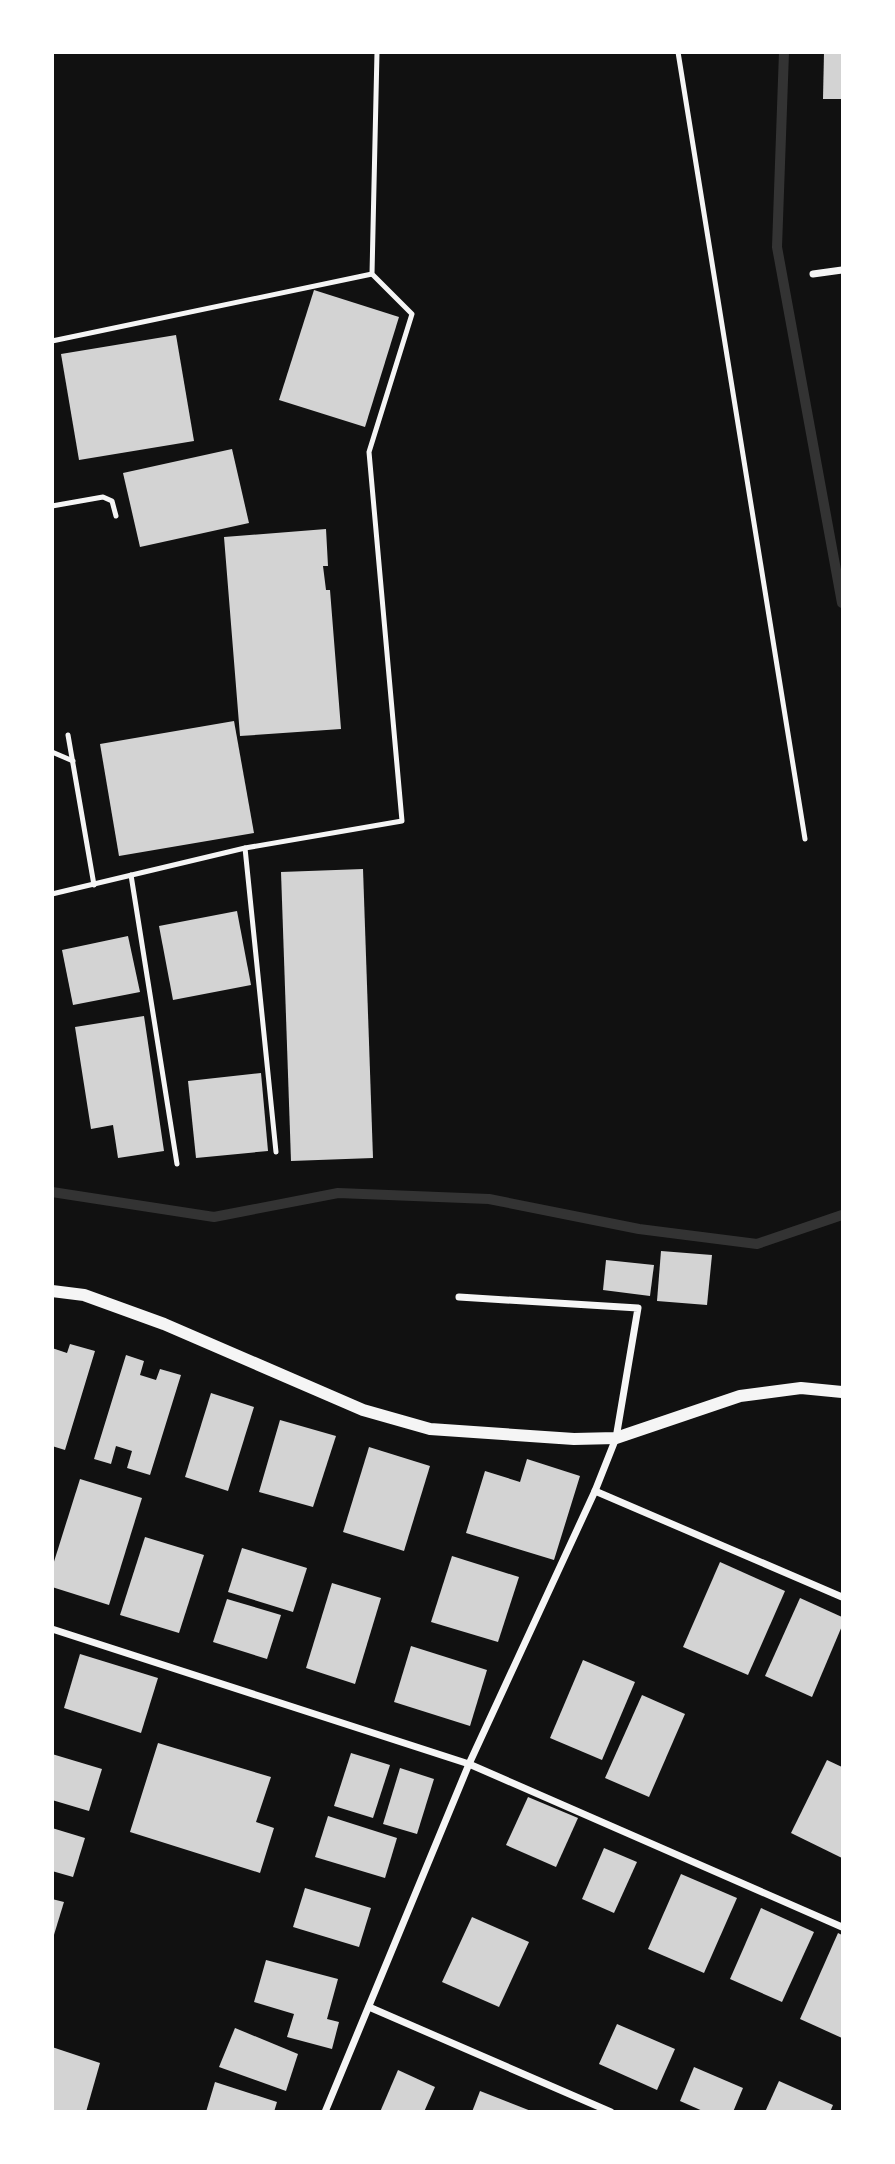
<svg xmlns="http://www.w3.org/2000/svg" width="895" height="2164" viewBox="0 0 895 2164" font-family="'Asap Condensed',sans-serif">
	<rect width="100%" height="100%" fill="#111"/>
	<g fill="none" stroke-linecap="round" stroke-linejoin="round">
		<g stroke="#333" stroke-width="10">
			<path d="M784,52L777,247L842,603"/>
			<path d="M52,1192L214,1217L338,1193L489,1199L639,1229L757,1244L842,1215"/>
		</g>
	</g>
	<g fill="#d3d3d3">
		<path d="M824,52H842V99H823Z"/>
		<path d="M314,290L399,317L365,427L279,400Z"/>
		<path d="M176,335L194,441L79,460L61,354Z"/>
		<path d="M232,449L249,523L140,547L123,473Z"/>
		<path d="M326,529L328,566H323L326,590H330L341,729L240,736L224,537Z"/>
		<path d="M234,721L254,833L119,856L100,744Z"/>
		<path d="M363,869L373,1158L291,1161L281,872Z"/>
		<path d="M237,911L251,985L173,1000L159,926Z"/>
		<path d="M128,936L140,992L73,1005L62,950Z"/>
		<path d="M144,1016L164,1151L118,1158L113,1125L91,1129L75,1027Z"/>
		<path d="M261,1073L268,1151L196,1158L188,1081Z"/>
		<path d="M661,1251L712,1255L707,1305L657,1301Z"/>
		<path d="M606,1260L654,1265L650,1296L603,1290Z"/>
		<path d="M70,1344L95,1351L65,1450L52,1446V1348L67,1353Z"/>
		<path d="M126,1355L144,1361L140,1375L156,1380L160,1369L181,1375L150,1475L127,1468L132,1451L116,1446L111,1464L94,1459Z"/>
		<path d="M211,1393L254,1407L228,1491L185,1477Z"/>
		<path d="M280,1420L336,1436L313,1507L259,1492Z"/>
		<path d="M369,1447L430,1466L404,1551L343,1532Z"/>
		<path d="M527,1459L580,1476L554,1560L466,1533L485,1471L520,1482Z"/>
		<path d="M80,1479L142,1498L109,1605L52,1587V1568Z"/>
		<path d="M145,1537L204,1555L179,1633L120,1615Z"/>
		<path d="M242,1548L307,1568L293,1612L228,1592Z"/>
		<path d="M452,1556L519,1577L498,1642L431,1622Z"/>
		<path d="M720,1562L785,1591L748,1675L683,1647Z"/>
		<path d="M332,1583L381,1598L355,1684L306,1668Z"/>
		<path d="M800,1598L842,1617V1626L812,1697L765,1676Z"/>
		<path d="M227,1599L281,1615L267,1659L213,1642Z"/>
		<path d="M411,1646L487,1670L470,1726L394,1702Z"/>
		<path d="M80,1654L158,1678L141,1733L64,1708Z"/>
		<path d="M583,1660L635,1682L602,1760L550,1738Z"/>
		<path d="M642,1695L685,1714L649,1797L605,1778Z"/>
		<path d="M158,1743L271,1777L256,1822L274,1828L260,1873L130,1832Z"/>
		<path d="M351,1753L390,1765L373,1818L334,1806Z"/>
		<path d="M52,1754L102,1769L89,1811L52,1800Z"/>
		<path d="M827,1760L842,1767V1858L791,1833Z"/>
		<path d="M400,1768L434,1779L417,1834L383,1824Z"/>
		<path d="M528,1797L578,1818L556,1867L506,1845Z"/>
		<path d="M328,1816L397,1838L385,1878L315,1857Z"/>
		<path d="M52,1828L85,1838L73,1877L52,1871Z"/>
		<path d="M604,1848L637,1862L614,1913L582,1899Z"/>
		<path d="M681,1874L737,1898L704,1973L648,1949Z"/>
		<path d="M305,1888L371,1908L359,1947L293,1927Z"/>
		<path d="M52,1899L64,1902L53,1938H52Z"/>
		<path d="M761,1908L814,1932L782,2002L730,1979Z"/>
		<path d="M472,1917L529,1942L499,2007L442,1982Z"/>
		<path d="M838,1933L842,1935V2038L800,2019Z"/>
		<path d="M266,1960L338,1979L327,2019L339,2022L332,2049L287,2037L294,2014L254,2002Z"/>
		<path d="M617,2024L675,2049L657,2090L599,2064Z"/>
		<path d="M235,2028L298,2054L286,2091L219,2067Z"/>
		<path d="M52,2047L100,2063L86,2112H52Z"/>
		<path d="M694,2067L743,2088L733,2112H705L680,2101Z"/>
		<path d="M398,2070L435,2087L424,2112H380Z"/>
		<path d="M779,2081L833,2105L830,2112H765Z"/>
		<path d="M215,2082L277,2102L274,2112H206Z"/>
		<path d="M480,2091L531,2111V2112H472Z"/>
	</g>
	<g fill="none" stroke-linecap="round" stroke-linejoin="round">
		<g stroke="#f5f5f5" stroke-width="5">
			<path d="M678,52L805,839"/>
			<path d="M52,341L372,274"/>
			<path d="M52,506L103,497L112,501L116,516"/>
			<path d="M68,735L94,885"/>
			<path d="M52,752L73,761"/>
			<path d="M245,848L276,1152"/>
			<path d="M131,875L177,1164"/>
			<path d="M52,894L245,848L402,821L369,452L412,314L372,274L377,52"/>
		</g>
		<g stroke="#f5f5f5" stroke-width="7">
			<path d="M813,274L842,270"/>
			<path d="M595,1491L842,1597"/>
			<path d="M52,1629L469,1764L842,1927"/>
			<path d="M369,2007L611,2112"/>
			<path d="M325,2112L469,1764L595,1491L616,1438L638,1308L459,1297"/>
		</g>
		<path stroke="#f5f5f5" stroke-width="12" d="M52,1291L84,1295L164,1324L363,1410L430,1429L574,1439L616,1438L740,1396L801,1388L842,1392"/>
	</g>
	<rect width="895" height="2164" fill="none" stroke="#ffffff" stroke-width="108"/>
</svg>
